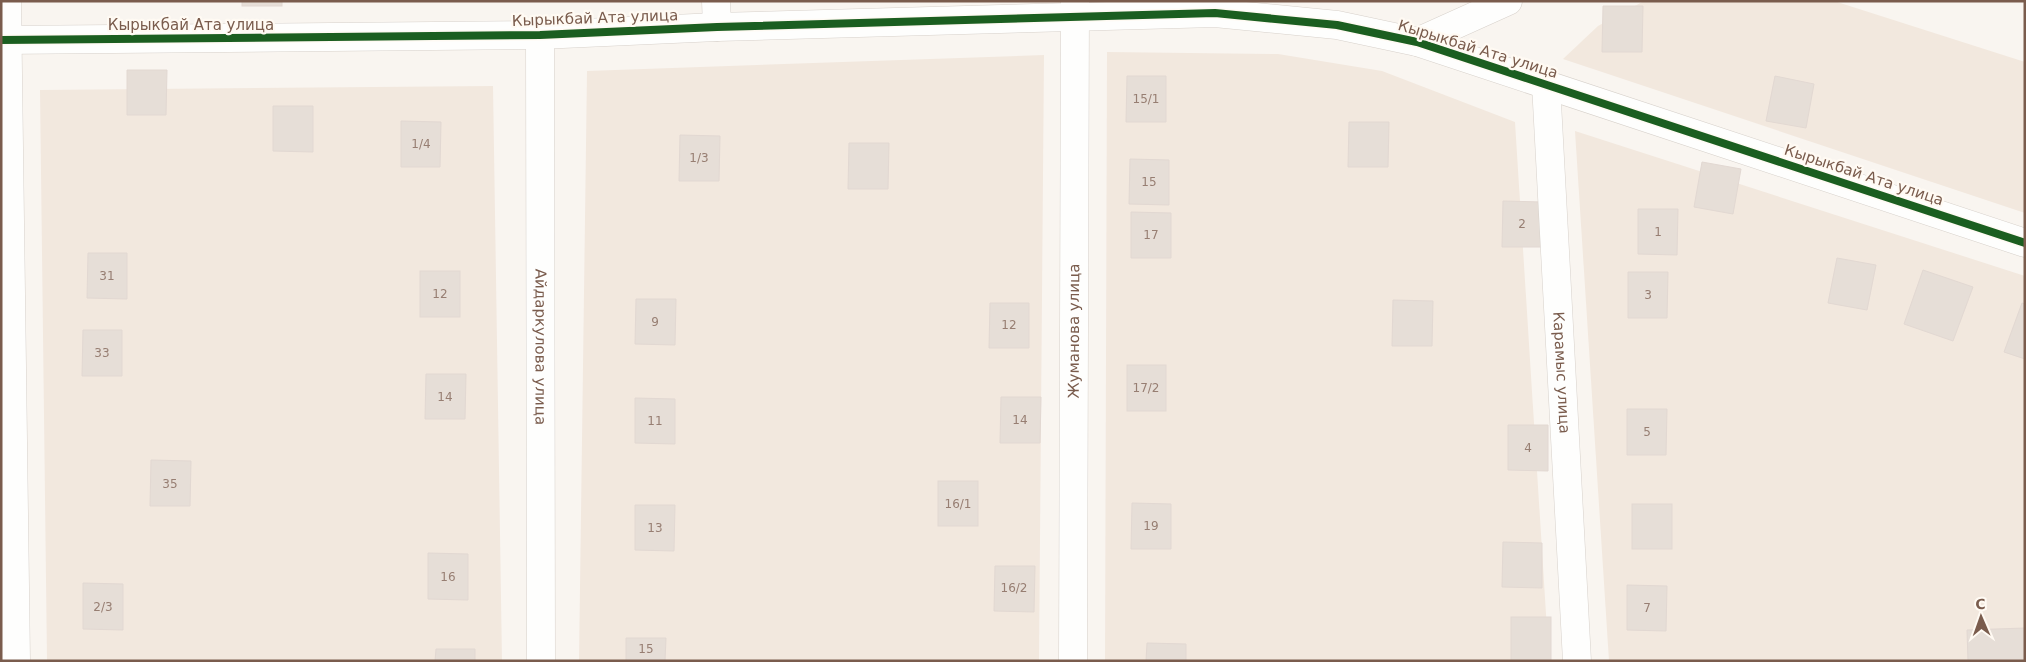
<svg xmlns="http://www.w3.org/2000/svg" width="2026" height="662" viewBox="0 0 2026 662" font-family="'DejaVu Sans',sans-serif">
	<rect width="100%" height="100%" fill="#f9f5f0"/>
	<g fill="#f2e8de">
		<path d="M1644,1H1834L2025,62V213L1563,59L1598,26Z"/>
		<path d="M1107,52L1278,54L1382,71L1515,122L1549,661H1105Z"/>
		<path d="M1044,55L1039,661H579L587,71Z"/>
		<path d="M493,86L502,661H47L40,90Z"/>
		<path d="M1575,131L2025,276V661H1609Z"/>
	</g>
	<g fill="#e6ded7" stroke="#e2d8d2">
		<rect x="242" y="1" width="40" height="5"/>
		<path d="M1603,6H1643L1642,52H1602Z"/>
		<path d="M127,70H167L166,115H127Z"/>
		<path d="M1127,76H1166V122H1126Z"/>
		<path d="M1775,76L1814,84L1806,128L1766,121Z"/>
		<path d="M273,106H313V152L273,151Z"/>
		<path d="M401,121L441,122L440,167H401Z"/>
		<path d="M1349,122H1389L1388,167H1348Z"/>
		<path d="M680,135L720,136L719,181H679Z"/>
		<path d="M849,143H889L888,189H848Z"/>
		<path d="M1130,159L1169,160V205L1129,204Z"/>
		<path d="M1702,162L1741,169L1733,214L1694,207Z"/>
		<path d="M1503,201L1542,202V247H1502Z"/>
		<path d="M1638,209H1678L1677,255L1638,254Z"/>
		<path d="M1131,212L1171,213V258H1131Z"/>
		<path d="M88,253H127V299L87,298Z"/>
		<path d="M1837,258L1876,265L1867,310L1828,303Z"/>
		<path d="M1923,270L1973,287L1953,341L1904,324Z"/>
		<rect x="420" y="271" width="40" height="46"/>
		<path d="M1628,272H1668L1667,318H1628Z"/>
		<path d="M636,299H676L675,345L635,344Z"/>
		<path d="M1393,300L1433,301L1432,346H1392Z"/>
		<path d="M990,303H1029V348H989Z"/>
		<path d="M2022,303L2025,304V359L2004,352Z"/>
		<path d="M83,330H122V376H82Z"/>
		<rect x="1127" y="365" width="39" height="46"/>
		<path d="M426,374H466L465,419H425Z"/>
		<path d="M1001,397H1041L1040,443H1000Z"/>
		<path d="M635,398L675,399V444L635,443Z"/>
		<path d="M1627,409H1667L1666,455H1627Z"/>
		<path d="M1508,425H1548V471L1508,470Z"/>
		<path d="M151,460L191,461L190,506H150Z"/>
		<rect x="938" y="481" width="40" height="45"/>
		<path d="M1132,503L1171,504V549H1131Z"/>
		<rect x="1632" y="504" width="40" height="45"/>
		<path d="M635,505H675L674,551L635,550Z"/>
		<path d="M1503,542L1542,543V588L1502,587Z"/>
		<path d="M428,553L468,554V600L428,599Z"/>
		<path d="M995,566H1035L1034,612L994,611Z"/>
		<path d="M83,583L123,584V630L83,629Z"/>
		<path d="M1627,585L1667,586L1666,631L1627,630Z"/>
		<rect x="1511" y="617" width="40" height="44"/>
		<path d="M2025,628V661H1968L1967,630Z"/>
		<path d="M626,638H666L665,661H626Z"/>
		<path d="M1147,643L1186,644V661H1146Z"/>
		<path d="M436,649H475V661H435Z"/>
	</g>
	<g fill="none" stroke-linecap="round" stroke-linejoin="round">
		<defs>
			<g id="minor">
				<path d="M7,1L16,661"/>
				<path d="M716,1L717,27"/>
				<path id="s1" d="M540,35L541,661"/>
				<path d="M1,40L540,35L717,27L1215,13L1337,25L1417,42L2025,243"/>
				<path d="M1417,42L1508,1"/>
				<path id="s2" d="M1546,84L1577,661"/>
				<path id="s3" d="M1073,661L1075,1"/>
			</g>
		</defs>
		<use href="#minor" stroke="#d7d1cb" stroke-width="29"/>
		<use href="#minor" stroke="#fefefd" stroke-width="28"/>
		<defs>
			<path id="cycleway" d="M1,40L540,35L717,27L1215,13L1337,25L1417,42L2025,243"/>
		</defs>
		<use href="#cycleway" stroke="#fffaf3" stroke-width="11"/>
		<use href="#cycleway" stroke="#1b5e20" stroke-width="8"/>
	</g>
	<g text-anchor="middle" stroke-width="4.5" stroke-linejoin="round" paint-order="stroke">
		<g font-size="12" fill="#977e72">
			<text x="1146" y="103">15/1</text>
			<text x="421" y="148">1/4</text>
			<text x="699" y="162">1/3</text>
			<text x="1149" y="186">15</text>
			<text x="1522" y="228">2</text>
			<text x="1658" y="236">1</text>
			<text x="1151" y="239">17</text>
			<text x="107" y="280">31</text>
			<text x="440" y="298">12</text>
			<text x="1648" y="299">3</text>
			<text x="655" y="326">9</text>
			<text x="1009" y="329">12</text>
			<text x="102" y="357">33</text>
			<text x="1146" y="392">17/2</text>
			<text x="445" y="401">14</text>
			<text x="1020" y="424">14</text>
			<text x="655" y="425">11</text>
			<text x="1647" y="436">5</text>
			<text x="1528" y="452">4</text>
			<text x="170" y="488">35</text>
			<text x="958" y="508">16/1</text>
			<text x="1151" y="530">19</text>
			<text x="655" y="532">13</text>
			<text x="448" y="581">16</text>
			<text x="1014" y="592">16/2</text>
			<text x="103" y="611">2/3</text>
			<text x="1647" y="612">7</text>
			<text x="646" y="653">15</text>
		</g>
		<g font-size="15" fill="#7a5c4d" stroke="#fffaf3">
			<text transform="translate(595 18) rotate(-2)" y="5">Кырыкбай Ата улица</text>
			<text x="191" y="30">Кырыкбай Ата улица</text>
			<text transform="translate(1478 49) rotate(17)" y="5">Кырыкбай Ата улица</text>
			<text transform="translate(1864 175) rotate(18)" y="5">Кырыкбай Ата улица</text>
			<text dy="5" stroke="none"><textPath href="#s3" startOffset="330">Жуманова улица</textPath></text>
			<text dy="5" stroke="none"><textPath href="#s1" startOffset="312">Айдаркулова улица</textPath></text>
			<text dy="5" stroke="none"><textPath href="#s2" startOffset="289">Карамыс улица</textPath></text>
		</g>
	</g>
	<rect width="2026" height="662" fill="none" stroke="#7a5c4d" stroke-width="5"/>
	<g transform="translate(1981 617) rotate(358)" stroke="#fffaf3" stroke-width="4" paint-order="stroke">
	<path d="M0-4L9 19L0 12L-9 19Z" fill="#7a5c4d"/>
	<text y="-8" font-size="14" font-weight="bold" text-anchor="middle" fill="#7a5c4d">С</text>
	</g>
</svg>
